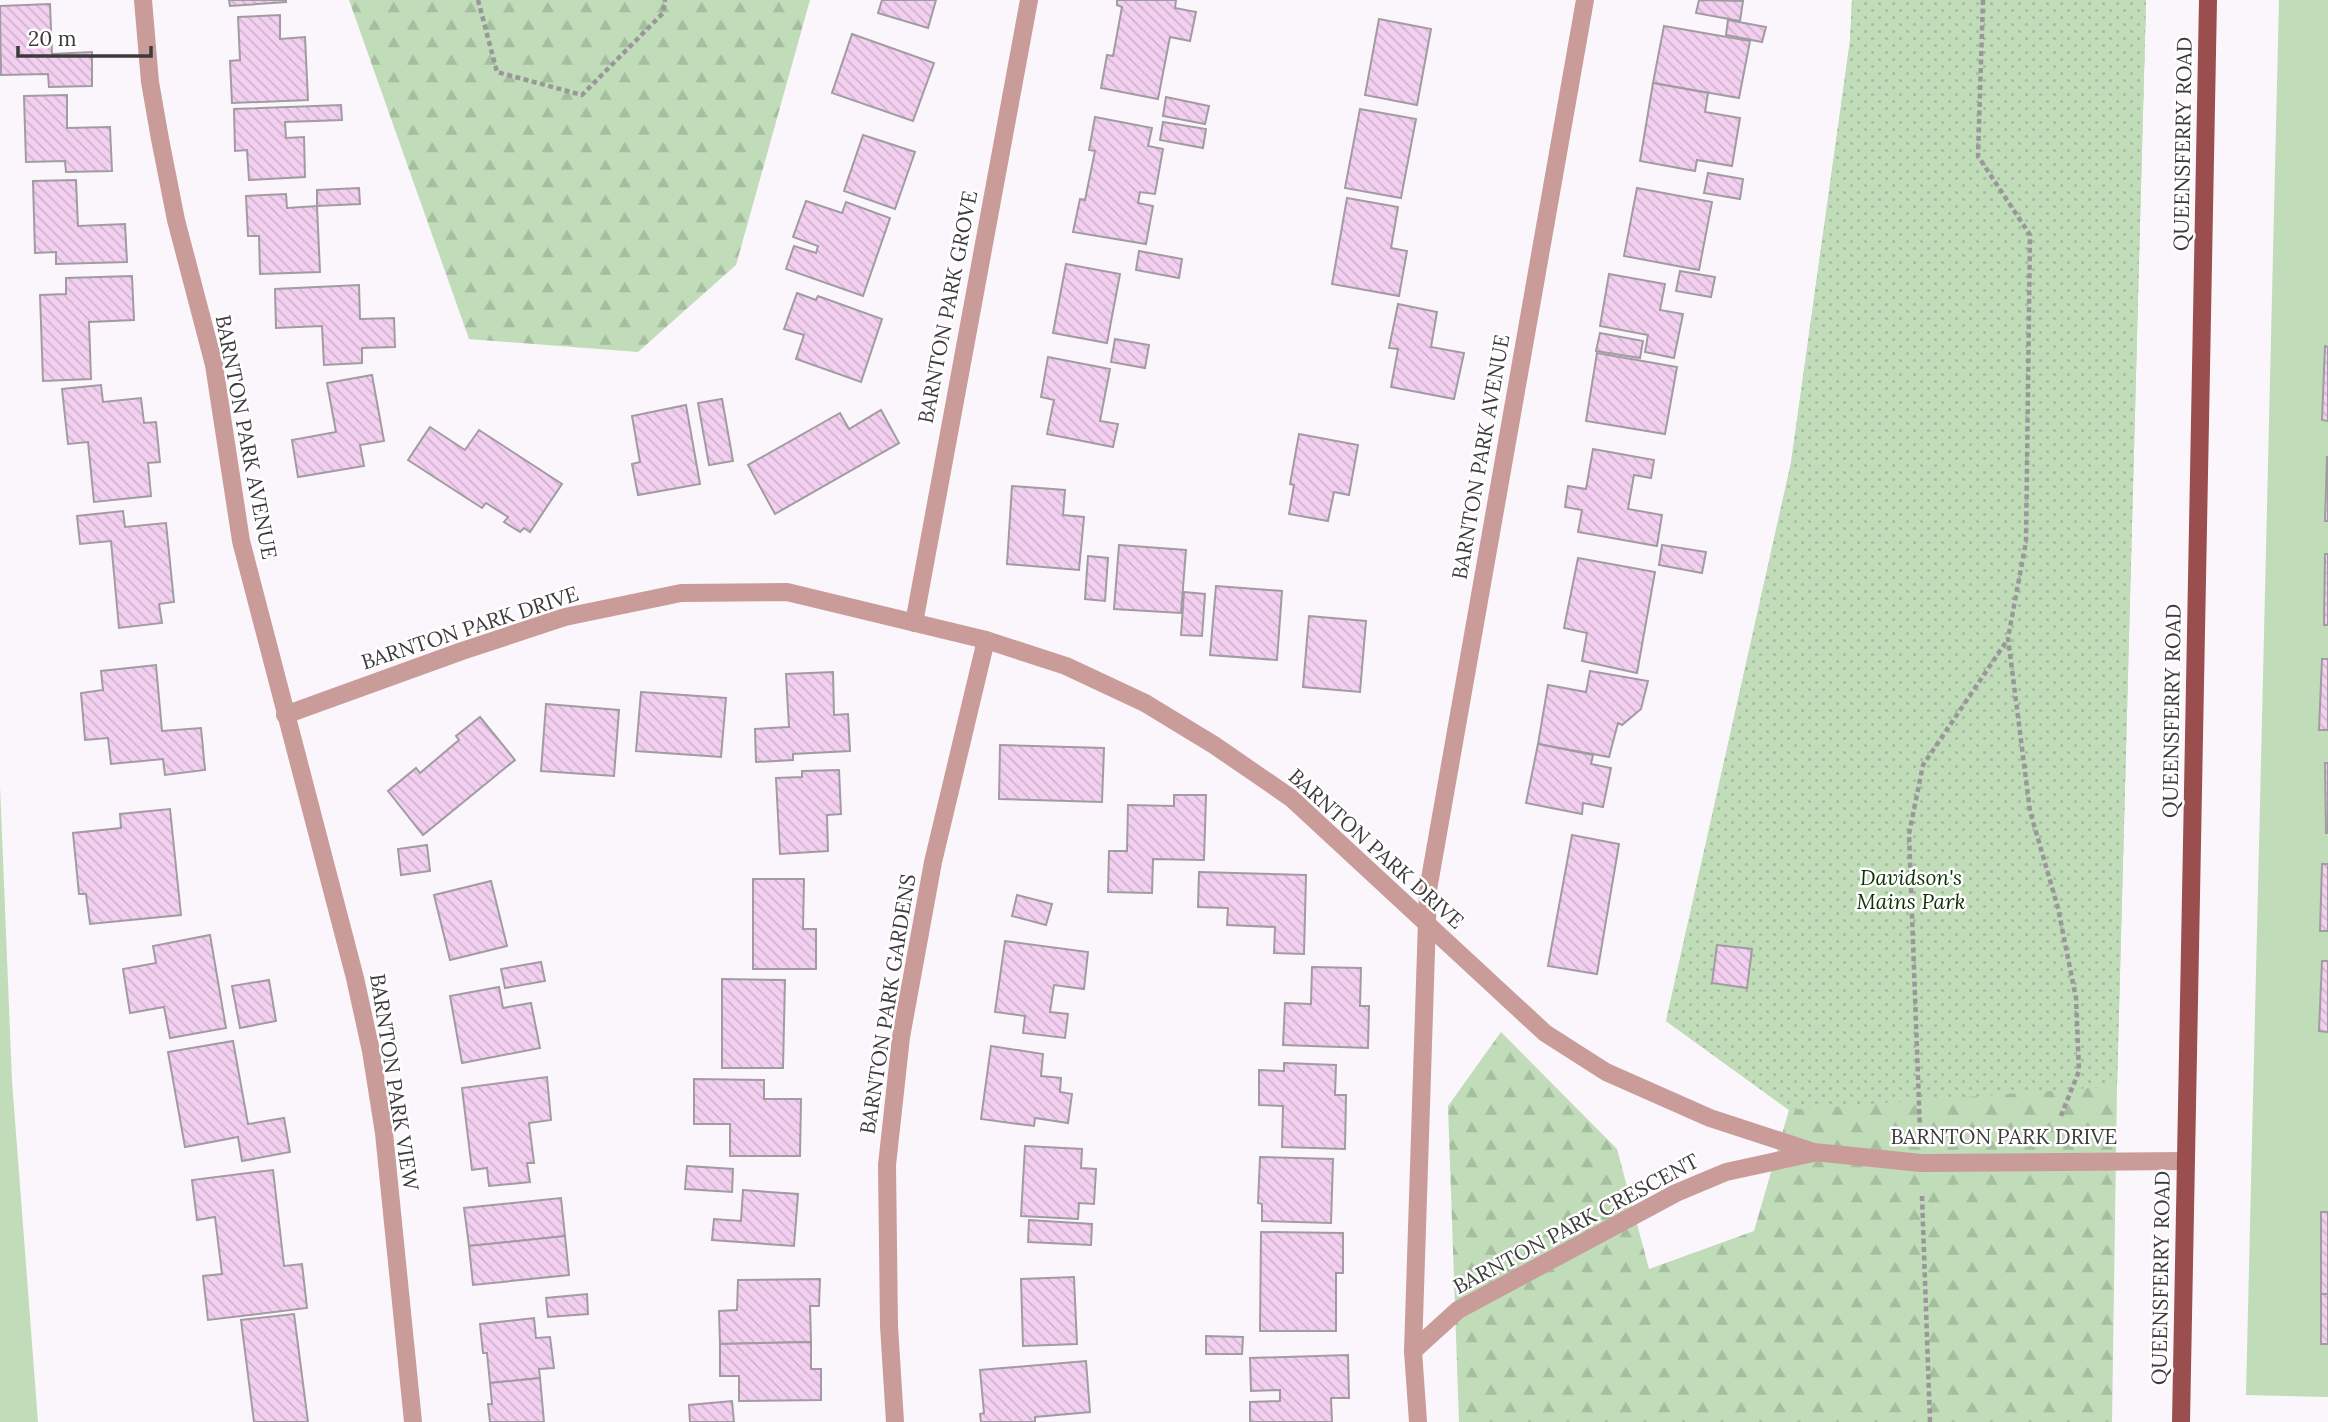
<svg xmlns="http://www.w3.org/2000/svg" width="2328" height="1422" viewBox="0 0 2328 1422" font-family="Lora,serif">
	<defs>
		<pattern id="forest-firs" width="22" height="20" patternUnits="userSpaceOnUse" patternTransform="scale(1.75)"><rect width="22" height="20" fill="#c0dcb9"/><path d="M5 1l3.5 6h-7zM16 11l3.5 6h-7z" fill="#a6bea0"/></pattern>
		<pattern id="park-dots" width="8" height="8" patternUnits="userSpaceOnUse" patternTransform="scale(1.75)"><rect width="8" height="8" fill="#c0dcb9"/><path d="M2 2h.1M6 6h.1" fill="none" stroke="#a6bea0" stroke-width="1.8" stroke-linecap="round"/></pattern>
		<pattern id="building-back-hatch" width="6" height="6" patternUnits="userSpaceOnUse" patternTransform="scale(1.75)"><rect width="6" height="6" fill="#f3cff0"/><path d="M-1 5l2 2M0 0l6 6M5-1l2 2" fill="none" stroke="#d1b2cf"/></pattern>
	</defs>
	<rect width="100%" height="100%" fill="#fbf6fb"/>
	<g fill="#c0dcb9">
		<path d="M2279,0H2328V1397L2246,1395Z"/>
		<path d="M0,785L12,1081L38,1422H0Z"/>
	</g>
	<g fill="url(#forest-firs)">
		<path d="M349,0H810L736,265L638,352L469,339Z"/>
		<path d="M1852,0H2146L2117,1086L2112,1422H1459L1448,1106L1501,1032L1617,1149L1649,1269L1754,1231L1789,1110L1666,1021L1791,463L1850,41Z"/>
	</g>
	<path fill="url(#park-dots)" d="M1852,0H2146L2117,1086L1789,1110L1666,1021L1791,463L1850,41Z"/>
	<g fill="url(#building-back-hatch)" stroke="#a19ca1" stroke-width="2">
		<path d="M229,0H286V2L230,6Z"/>
		<path d="M882,0H936L928,28L878,13Z"/>
		<path d="M1117,0H1176L1175,8L1196,12L1190,41L1170,37L1158,99L1101,88L1107,55L1113,56L1122,7L1117,5Z"/>
		<path d="M1699,0L1743,1L1740,21L1696,13Z"/>
		<path d="M50,4L52,54L92,52V86L49,87L48,74L1,75L0,6Z"/>
		<path d="M280,15V39L305,37L308,100L232,103L230,61L240,60L238,17Z"/>
		<path d="M1379,19L1431,29L1417,105L1365,95Z"/>
		<path d="M1728,20L1766,27L1762,42L1726,35Z"/>
		<path d="M1664,26L1750,41L1739,98L1653,83Z"/>
		<path d="M852,34L934,63L913,121L832,93Z"/>
		<path d="M1653,83L1708,93L1705,112L1740,118L1732,166L1697,160L1695,171L1640,161Z"/>
		<path d="M67,95V128L110,127L112,171L66,172L65,161L26,162L24,96Z"/>
		<path d="M1166,97L1209,106L1205,124L1163,116Z"/>
		<path d="M341,105L342,120L285,122L286,138L304,137L305,177L249,180L247,150L235,151L234,109Z"/>
		<path d="M1360,109L1416,119L1401,198L1345,188Z"/>
		<path d="M1095,117L1152,128L1148,146L1163,149L1155,194L1140,192L1138,203L1153,206L1146,244L1073,232L1080,199L1085,200L1095,151L1089,150Z"/>
		<path d="M1163,122L1206,129L1203,148L1160,140Z"/>
		<path d="M863,135L915,152L895,209L844,191Z"/>
		<path d="M1708,173L1743,179L1740,199L1704,193Z"/>
		<path d="M76,180L78,226L125,224L127,262L56,264V252L35,253L33,181Z"/>
		<path d="M359,188L360,204L317,206V190Z"/>
		<path d="M1637,188L1712,202L1699,270L1624,256Z"/>
		<path d="M286,194L287,208L317,206L320,272L260,274L259,236H248L246,196Z"/>
		<path d="M1347,198L1398,207L1391,248L1407,251L1399,296L1332,284Z"/>
		<path d="M806,201L842,213L846,202L890,218L863,296L786,269L794,246L816,253L818,246L793,237Z"/>
		<path d="M1139,251L1182,259L1179,278L1136,270Z"/>
		<path d="M1066,264L1120,274L1107,343L1053,333Z"/>
		<path d="M1680,271L1715,277L1711,297L1676,291Z"/>
		<path d="M1609,274L1665,284L1660,310L1683,314L1674,358L1645,352L1648,335L1600,326Z"/>
		<path d="M132,276L134,320L89,322L91,379L43,381L40,295L66,294V278Z"/>
		<path d="M359,285L360,319L394,318L395,347L362,348V363L324,365L322,326L276,328L275,289Z"/>
		<path d="M797,293L816,300L818,296L882,319L861,382L796,359L804,335L784,329Z"/>
		<path d="M1398,304L1437,312L1431,347L1464,353L1454,399L1391,387L1398,349L1389,348Z"/>
		<path d="M1600,333L1643,341L1640,358L1596,351Z"/>
		<path d="M1115,339L1149,345L1145,368L1111,362Z"/>
		<path d="M2325,346L2328,347V421L2322,420Z"/>
		<path d="M1597,353L1677,367L1665,434L1586,421Z"/>
		<path d="M1048,357L1110,369L1100,421L1118,424L1113,447L1047,434L1054,400L1041,397Z"/>
		<path d="M372,375L384,441L360,445L364,466L298,477L292,440L336,432L327,383Z"/>
		<path d="M101,385L103,402L141,398L144,423L156,422L160,462L148,463L151,496L94,502L88,442L68,444L62,389Z"/>
		<path d="M722,399L733,461L709,465L698,403Z"/>
		<path d="M686,405L700,484L638,495L632,464L640,462L632,416Z"/>
		<path d="M881,410L899,443L775,514L748,465L840,413L849,429Z"/>
		<path d="M430,427L465,450L479,430L562,484L530,532L524,528L520,532L504,522L508,517L486,503L482,508L408,460Z"/>
		<path d="M1299,434L1358,445L1349,495L1334,492L1328,521L1289,514L1294,485L1290,484Z"/>
		<path d="M1593,449L1654,460L1651,478L1634,475L1628,509L1662,515L1657,546L1578,532L1582,510L1565,507L1568,486L1586,489Z"/>
		<path d="M2327,457H2328V521H2325Z"/>
		<path d="M1012,486L1065,490L1063,515L1084,517L1079,570L1007,564Z"/>
		<path d="M123,511L125,527L166,523L174,602L159,604L162,623L119,628L111,541L80,544L77,516Z"/>
		<path d="M1119,545L1186,550L1181,613L1114,609Z"/>
		<path d="M1662,545L1706,552L1702,573L1659,565Z"/>
		<path d="M2325,554H2328V625H2324Z"/>
		<path d="M1088,556L1108,558L1105,601L1085,599Z"/>
		<path d="M1578,558L1655,572L1637,673L1582,661L1587,633L1564,628Z"/>
		<path d="M1216,586L1282,591L1277,660L1210,655Z"/>
		<path d="M1184,592L1205,594L1202,636L1181,635Z"/>
		<path d="M1309,616L1366,621L1360,692L1303,687Z"/>
		<path d="M2322,659H2328V730H2319Z"/>
		<path d="M156,665L162,731L201,728L205,770L165,775L163,759L111,764L108,738L85,740L81,693L103,690L101,671Z"/>
		<path d="M1590,671L1648,681L1641,709L1622,725L1618,723L1609,757L1538,744L1548,685L1586,692Z"/>
		<path d="M833,672L834,715L848,714L850,751L793,754V760L756,762L755,729L789,727L786,674Z"/>
		<path d="M641,692L726,698L721,757L636,751Z"/>
		<path d="M546,704L619,710L614,776L541,771Z"/>
		<path d="M480,717L515,760L423,835L388,791L416,768L420,773L459,740L456,736Z"/>
		<path d="M1538,744L1593,755L1591,764L1611,768L1603,807L1583,803L1582,814L1526,803Z"/>
		<path d="M1000,745L1104,748L1102,802L999,799Z"/>
		<path d="M2325,763H2328V833H2326Z"/>
		<path d="M839,770L841,814L827,815L828,851L780,854L776,778L802,777V771Z"/>
		<path d="M1174,795H1206L1204,860L1153,859L1152,893L1108,892L1109,851H1127L1128,805L1174,806Z"/>
		<path d="M170,809L181,915L90,924L86,894H79L73,833L121,828L120,814Z"/>
		<path d="M1572,835L1619,844L1597,974L1548,966Z"/>
		<path d="M427,845L430,871L401,875L398,849Z"/>
		<path d="M2322,864H2328V931H2320Z"/>
		<path d="M1199,872L1306,875L1304,954L1274,953L1275,927L1227,925L1228,908L1198,907Z"/>
		<path d="M753,879H804L803,929H816V969H753Z"/>
		<path d="M491,881L507,946L450,960L434,895Z"/>
		<path d="M1017,895L1052,904L1046,925L1012,916Z"/>
		<path d="M210,935L226,1028L170,1038L164,1007L130,1013L123,969L156,963L153,946Z"/>
		<path d="M1005,941L1088,952L1084,989L1054,985L1050,1012L1068,1014L1065,1038L1023,1033L1025,1016L995,1012Z"/>
		<path d="M1717,945L1752,949L1747,988L1712,983Z"/>
		<path d="M2322,961H2328V1032L2319,1031Z"/>
		<path d="M541,962L545,981L505,988L501,969Z"/>
		<path d="M1312,967L1361,968L1360,1006H1369L1368,1048L1283,1045L1285,1003L1311,1004Z"/>
		<path d="M722,979L785,980L783,1068H722Z"/>
		<path d="M269,980L276,1021L240,1028L232,986Z"/>
		<path d="M499,987L503,1008L531,1003L540,1048L462,1063L450,996Z"/>
		<path d="M233,1041L248,1124L284,1118L290,1152L242,1161L238,1137L185,1147L168,1052Z"/>
		<path d="M991,1046L1043,1054L1041,1076L1061,1078L1060,1092L1072,1094L1068,1123L1035,1118L1034,1126L981,1119Z"/>
		<path d="M1284,1063L1336,1065L1335,1095H1346L1345,1149L1282,1147L1283,1106L1259,1105V1070L1284,1071Z"/>
		<path d="M547,1077L551,1120L529,1123L534,1163H527L530,1182L489,1186L487,1168L472,1170L462,1088Z"/>
		<path d="M694,1079L764,1080V1099H801L800,1156H730V1124H694Z"/>
		<path d="M1025,1146L1082,1149L1081,1168L1096,1169L1094,1204L1079,1203L1078,1219L1021,1216Z"/>
		<path d="M1260,1157L1333,1159L1331,1223L1262,1221V1204L1258,1203Z"/>
		<path d="M687,1166L733,1169L732,1192L685,1189Z"/>
		<path d="M273,1170L284,1266L302,1264L307,1308L208,1320L203,1276L222,1274L215,1217L197,1220L192,1180Z"/>
		<path d="M743,1190L798,1194L794,1246L712,1240L714,1219L741,1221Z"/>
		<path d="M561,1198L565,1236L469,1246L464,1208Z"/>
		<rect x="2321" y="1212" width="7" height="82"/>
		<path d="M1029,1220L1092,1224L1091,1245L1028,1242Z"/>
		<path d="M1261,1232L1343,1233V1273H1336V1331H1260Z"/>
		<path d="M565,1236L569,1275L473,1285L469,1246Z"/>
		<path d="M1074,1277L1077,1344L1023,1346L1021,1279Z"/>
		<path d="M820,1279L819,1306H810L811,1342L720,1344L719,1311L737,1310L738,1280Z"/>
		<path d="M587,1294L588,1314L548,1317L546,1298Z"/>
		<rect x="2321" y="1294" width="7" height="50"/>
		<path d="M294,1314L308,1422H254L241,1320Z"/>
		<path d="M534,1318L536,1338L550,1337L554,1368L539,1369L540,1378L490,1383L487,1353H483L480,1324Z"/>
		<path d="M1206,1336L1243,1337L1242,1354H1206Z"/>
		<path d="M811,1342V1369H821V1400L739,1401V1376H720V1344Z"/>
		<path d="M1348,1355L1349,1398H1331L1332,1422H1250V1402L1280,1401V1390L1251,1391L1250,1358Z"/>
		<path d="M1086,1361L1090,1412L1035,1417V1422H981L980,1414L984,1413L980,1370Z"/>
		<path d="M540,1378L544,1422H490L488,1404H492L490,1383Z"/>
		<path d="M732,1401L734,1422H690L689,1405Z"/>
	</g>
	<g fill="none" stroke-linecap="round" stroke-linejoin="round">
		<g stroke="#9a969a" stroke-width="4.5" stroke-dasharray="5 3.5" stroke-linecap="butt">
			<path d="M478,0L497,72L582,95L663,13L665,0"/>
			<path d="M1983,0L1978,156L2030,235L2026,542L2008,638L2030,811L2058,908L2076,998L2079,1071L2060,1118"/>
			<path d="M1920,1131L1909,834L1923,765L2008,639"/>
			<path d="M1922,1196L1930,1422"/>
		</g>
		<g stroke="#c99c9a" stroke-width="18">
			<path d="M143,0L150,82L160,139L176,220L214,365L241,541L355,978L371,1051L384,1133L413,1422"/>
			<path d="M914,623L1029,0"/>
			<path d="M285,715L462,651L565,617L681,593L787,592L986,640L1066,666L1145,703L1214,745L1291,798L1545,1033L1606,1072L1710,1118L1814,1152L1921,1163L2186,1161"/>
			<path d="M1413,1351L1458,1310L1676,1193L1726,1172L1813,1153"/>
			<path d="M895,1422L889,1326L887,1165L901,1037L933,862L986,640"/>
			<path d="M1418,1422L1413,1351L1428,890L1585,0"/>
		</g>
		<path stroke="#9b4e4e" stroke-width="18" d="M2181,1422L2208,0"/>
	</g>
	<g text-anchor="middle" stroke-width="5" stroke-linejoin="round" paint-order="stroke">
		<g font-size="21" fill="#3d3a3c" stroke="#fff">
			<text transform="translate(2183 144) rotate(-89)" y="7">QUEENSFERRY ROAD</text>
			<text transform="translate(948 307) rotate(-79)" y="7">BARNTON PARK GROVE</text>
			<text transform="translate(246 437) rotate(79)" y="7">BARNTON PARK AVENUE</text>
			<text transform="translate(1481 457) rotate(-80)" y="7">BARNTON PARK AVENUE</text>
			<text transform="translate(470 628) rotate(-18)" y="7">BARNTON PARK DRIVE</text>
			<text transform="translate(2172 711) rotate(-89)" y="7">QUEENSFERRY ROAD</text>
			<text transform="translate(1376 849) rotate(42)" y="7">BARNTON PARK DRIVE</text>
			<text transform="translate(888 1004) rotate(-81)" y="7">BARNTON PARK GARDENS</text>
			<text transform="translate(394 1082) rotate(81)" y="7">BARNTON PARK VIEW</text>
			<text x="2004" y="1144">BARNTON PARK DRIVE</text>
			<text transform="translate(1576 1224) rotate(-28)" y="7">BARNTON PARK CRESCENT</text>
			<text transform="translate(2161 1278) rotate(-89)" y="7">QUEENSFERRY ROAD</text>
		</g>
		<g font-size="21" font-style="italic" fill="#0d3300" stroke="#fff">
			<text x="1911" y="885">Davidson's<tspan x="1911" dy="24">Mains Park</tspan></text>
		</g>
	</g>
	<path d="M18 46v10h133v-10" fill="none" stroke="#3d3a3c" stroke-width="3.5"/>
	<text x="28" y="46" font-size="21" fill="#3d3a3c" stroke="#ffffff" stroke-width="5" paint-order="stroke">20 m</text>
</svg>
